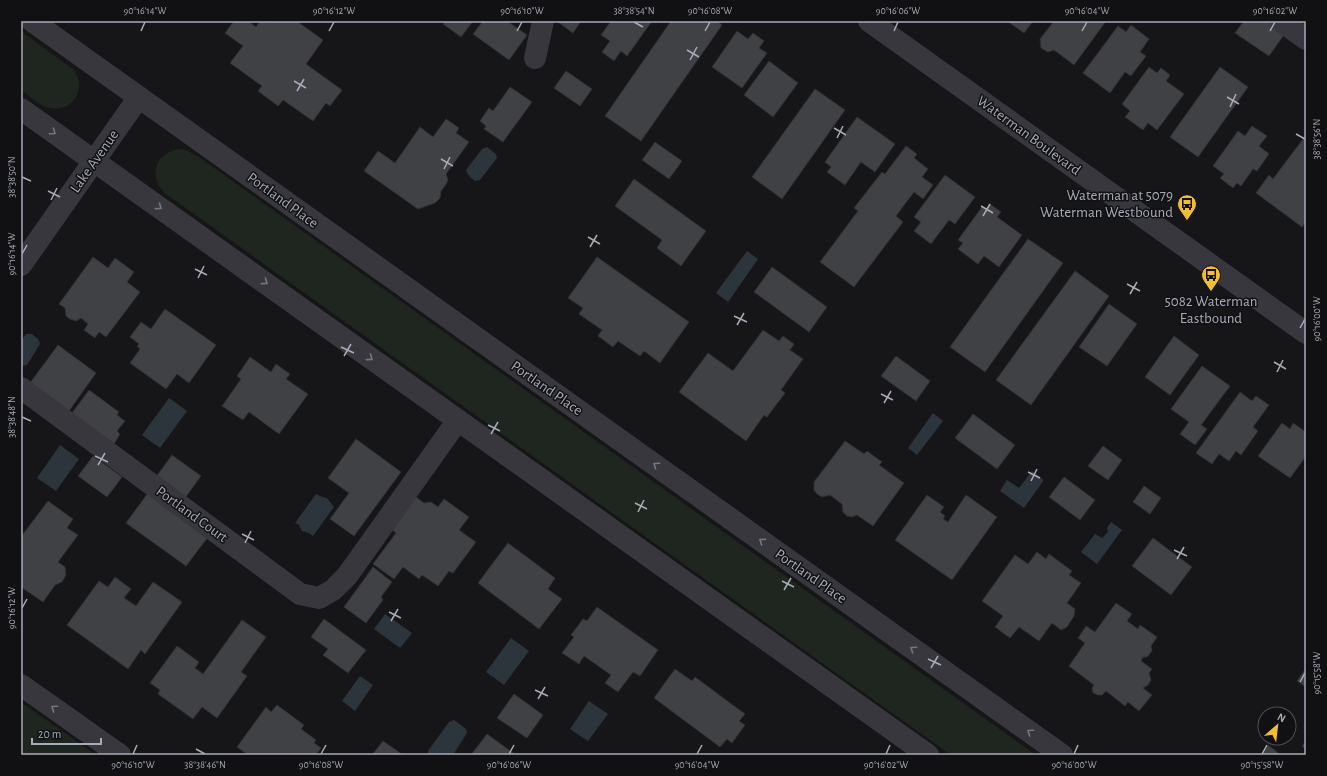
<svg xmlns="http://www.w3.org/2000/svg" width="1327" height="776" viewBox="0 0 1327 776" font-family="'Alegreya Sans',sans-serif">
	<rect width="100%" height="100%" fill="#161618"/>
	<g fill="#1e261f">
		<path d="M21,31L74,70C76,74 79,79 79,84C80,100 65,111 50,108C39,106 30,96 21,90Z"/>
		<path d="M179,149L186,150L199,157L1036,755H951L166,194C148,178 154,153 179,149Z"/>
		<path d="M21,702L96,755H21Z"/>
	</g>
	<g fill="#2c343c">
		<path d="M487,147L496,154L497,158L480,180L475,181L468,175L466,170L482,149Z"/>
		<path d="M747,251L758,259L728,302L716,293Z"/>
		<path d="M26,334H32L38,339L40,344L27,365L21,366V341Z"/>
		<path d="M169,398L187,411L160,448L142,435Z"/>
		<path d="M933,413L943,421L917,455L908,448Z"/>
		<path d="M60,445L79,459L56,491L37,478Z"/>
		<path d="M1032,471L1044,480L1024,508L1000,491L1007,480L1019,488Z"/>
		<path d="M316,494L320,496L327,498L334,507L313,536L309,533L302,531L299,525L295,523Z"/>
		<path d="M1111,522L1122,530L1097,564L1081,552L1095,534L1102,538L1108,532L1107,528Z"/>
		<path d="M385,614L412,633L400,648L374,629Z"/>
		<path d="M511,638L529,651L504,685L486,672Z"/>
		<path d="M360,676L373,685L355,711L342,701Z"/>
		<path d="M589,701L608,714L588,741L570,729Z"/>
		<path d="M454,720L466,729L467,733L453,755H428V751L449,722Z"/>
	</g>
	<g fill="#404145" stroke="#303034">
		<path d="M234,21H248L256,27L260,21H264L267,23L268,21H299L298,22L323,40L306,64L342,90L330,106L326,103L313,121L283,100L278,106L258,91L262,86L230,63L243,46L225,33Z"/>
		<path d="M446,21H473L461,37L443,24Z"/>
		<path d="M483,21H507L527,35L509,60L473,34Z"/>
		<path d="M559,21H581L573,33L558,22Z"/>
		<path d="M611,21H652L627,56L621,51L614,61L602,52L610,41L601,35Z"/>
		<path d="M671,21H717L722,25L641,141L605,116Z"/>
		<path d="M1007,21H1033L1024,33Z"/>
		<path d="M1054,21H1106L1074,65L1054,50L1048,52L1041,48L1040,39Z"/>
		<path d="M1244,21H1271L1286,32L1269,56L1235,33Z"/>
		<path d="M1131,25L1149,39L1140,52L1146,56L1131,76L1125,72L1110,93L1083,73L1118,26L1126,32Z"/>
		<path d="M737,31L748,39L753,33L764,41L759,48L767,53L742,88L712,67Z"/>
		<path d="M769,61L798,83L773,117L744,95Z"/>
		<path d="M1149,67L1157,73L1161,68L1170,75L1166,81L1184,94L1157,130L1148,123L1143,130L1125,117L1130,111L1122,104Z"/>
		<path d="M1220,67L1248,87L1198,157L1170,137Z"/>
		<path d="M566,71L592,89L580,106L554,88Z"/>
		<path d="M510,87L532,102L503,142L484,129L486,126L480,121L489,108L493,111Z"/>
		<path d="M815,89L845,110L782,199L752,177Z"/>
		<path d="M857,117L895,144L875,172L861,162L845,185L827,172L831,167L825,162Z"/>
		<path d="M446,119L459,128L456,133L469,142L446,174L448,180L445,186L441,191L440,198L435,203L418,209L364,171L378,151L395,163L420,127L433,137Z"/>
		<path d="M1252,126L1267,136L1259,146L1269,154L1257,171L1253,169L1241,186L1237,183L1233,188L1220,178L1224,174L1213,166L1238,131L1245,136Z"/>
		<path d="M1306,135V222L1302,227L1256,193L1269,175L1273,179Z"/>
		<path d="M655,142L682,161L669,179L642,160Z"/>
		<path d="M906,146L917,154L914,158L928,169L922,177L933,185L923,199L914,192L896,216L903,222L854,287L820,262L858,211L854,208L882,172L885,174Z"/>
		<path d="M945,175L975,197L955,224L949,220L931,244L914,231L921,222L914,217Z"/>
		<path d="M634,179L706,231L681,266L657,248L662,240L615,206Z"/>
		<path d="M990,204L1001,212L997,217L1022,235L999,267L984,256L978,264L958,249L963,243L958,240L982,207L986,210Z"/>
		<path d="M1028,239L1063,263L985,372L950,347Z"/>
		<path d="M93,257L108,268L115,258L134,272L127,282L140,292L106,337L99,332L95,338L84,330L88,324L81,318L76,321L70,319L66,316L65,308L59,304Z"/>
		<path d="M597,257L689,322L660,363L644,351L640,356L618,341L613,347L598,336L602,330L579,314L583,308L568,298Z"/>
		<path d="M772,267L827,307L809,332L754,292Z"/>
		<path d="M1075,271L1109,296L1031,405L996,380Z"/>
		<path d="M1109,304L1137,324L1107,366L1079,347Z"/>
		<path d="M165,309L216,345L189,383L177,374L166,389L130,363L140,349L137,346L139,344L130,337L141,322L151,329Z"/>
		<path d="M763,330L779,341L783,336L794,344L790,350L803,359L781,390L785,393L767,417L764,415L746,441L679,392L708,353L733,371Z"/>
		<path d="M1174,336L1199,355L1170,395L1145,377Z"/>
		<path d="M58,345L96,373L69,411L30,383Z"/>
		<path d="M896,356L930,381L916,401L881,376Z"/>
		<path d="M250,357L271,372L276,364L290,374L286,379L308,394L279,434L249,412L243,420L222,406L241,379L237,376Z"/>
		<path d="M1202,366L1230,386L1201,425L1207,429L1195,445L1180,434L1189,422L1171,409Z"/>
		<path d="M89,390L119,412L117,415L125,421L117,431L120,434L114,444L72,413Z"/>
		<path d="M1240,392L1252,401L1256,396L1269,405L1253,427L1258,431L1241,455L1236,451L1229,461L1219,454L1212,464L1196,453Z"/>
		<path d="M973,414L1015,445L997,469L955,438Z"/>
		<path d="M1282,423L1290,429L1293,423L1306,432V436L1304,439L1306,440V456L1290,478L1258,456Z"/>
		<path d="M356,439L401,472L354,536L330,519L349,493L328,478Z"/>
		<path d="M845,441L864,454L867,451L882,462L879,465L904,483L873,526L857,515L852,517L847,516L843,512L842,504L830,495L822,497L817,494L814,490V482Z"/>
		<path d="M1103,446L1122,460L1108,480L1088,466Z"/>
		<path d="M172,455L201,476L185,498L156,477Z"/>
		<path d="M93,456L122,477L107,497L78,476Z"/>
		<path d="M1064,477L1095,500L1080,520L1049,497Z"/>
		<path d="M1144,486L1161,498L1150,514L1133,502Z"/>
		<path d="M148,493L208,537L186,566L126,523Z"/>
		<path d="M927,495L944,507L940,512L945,516L943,519L948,522L966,495L997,517L952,580L895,540Z"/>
		<path d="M416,497L424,503L431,502L438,507L444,499L469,517L459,530L476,542L453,573L449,571L438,586L422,575L419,579L403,567L394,579L373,564L396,533L392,530Z"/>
		<path d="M48,501L73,519L67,528L78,535L58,562L65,567L66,575L62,582L55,585L43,602L21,587V537Z"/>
		<path d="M1153,538L1192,567L1171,595L1132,566Z"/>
		<path d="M508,543L555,578L548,589L562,599L539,629L478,583Z"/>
		<path d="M1037,552L1046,559L1049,554L1072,571L1069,575L1081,583L1067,603L1075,609L1074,616L1067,627L1061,630L1052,623L1039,641L1019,627L1010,638L995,627L1003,616L982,601L1015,555L1028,564Z"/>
		<path d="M373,567L392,582L381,597L383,600L366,623L344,607Z"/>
		<path d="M115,577L131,589L124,598L136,606L153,582L182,602L145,654L141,650L128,669L67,625L99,581L108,587Z"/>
		<path d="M1116,603L1132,614L1127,621L1138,629L1140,625L1157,637L1151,646L1152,651L1147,657H1143L1141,661L1152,669L1149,673L1151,680L1148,685L1143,688L1152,695L1139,711L1128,702L1125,706L1106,691L1102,695H1098L1093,693L1092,688L1094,685L1069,666L1085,643L1078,638L1086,626L1095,632Z"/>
		<path d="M597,607L658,650L640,676L633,672L618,692L605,683L611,675L584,656L579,664L562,653L574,637L571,635L583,619L587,621Z"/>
		<path d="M324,619L366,650L348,673L323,655L328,649L311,637Z"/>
		<path d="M242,620L266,637L241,672L247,676L217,718L202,707L193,719L158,694L160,690L150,683L177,646L199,662L195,668L203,674Z"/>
		<path d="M1306,668V687L1297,681Z"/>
		<path d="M675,669L692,681L695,677L745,714L739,721L745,725L732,743L727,739L720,747L654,698Z"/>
		<path d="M514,694L543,715L527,738L497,718Z"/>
		<path d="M277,705L304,725L301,729L316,740L314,743L321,748L316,755H248L237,747L266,707L271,712Z"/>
		<path d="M487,734L516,755H471Z"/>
		<path d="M383,741L403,755H372Z"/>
		<path d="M1306,741V749L1302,746Z"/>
		<path d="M1268,745L1281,755H1261Z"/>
	</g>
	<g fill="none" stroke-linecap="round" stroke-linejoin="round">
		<g stroke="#37373d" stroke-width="22">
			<path d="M32,21L1062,755"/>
			<path d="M869,21L1306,333"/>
			<path d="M1281,21L1306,39"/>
			<path d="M535,58L543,21"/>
			<path d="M21,109L928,755"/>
			<path d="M21,265L139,97"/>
			<path d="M21,388L300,594L319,598L333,590L347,576L458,420"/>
			<path d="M21,685L120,755"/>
		</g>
	</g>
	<defs><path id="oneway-chevron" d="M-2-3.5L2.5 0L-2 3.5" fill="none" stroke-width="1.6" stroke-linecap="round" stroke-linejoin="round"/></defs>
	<g stroke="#757781">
		<use href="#oneway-chevron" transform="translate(53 132) rotate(35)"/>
		<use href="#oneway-chevron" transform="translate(159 207) rotate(36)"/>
		<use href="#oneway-chevron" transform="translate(265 282) rotate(36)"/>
		<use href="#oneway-chevron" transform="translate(370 358) rotate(36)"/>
		<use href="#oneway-chevron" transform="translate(656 465) rotate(-145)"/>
		<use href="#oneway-chevron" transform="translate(762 541) rotate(-145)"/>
		<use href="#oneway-chevron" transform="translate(913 649) rotate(-145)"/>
		<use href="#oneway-chevron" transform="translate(54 708) rotate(-145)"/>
		<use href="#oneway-chevron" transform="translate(1030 732) rotate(-145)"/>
	</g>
	<path fill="none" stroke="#a8acb8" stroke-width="1.5" d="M634,22L643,27M141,31L145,22M329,31L334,22M517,31L522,22M705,31L710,22M894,31L898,22M1082,31L1087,22M1270,31L1275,22M687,50L699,57M690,60L697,47M294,81L306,88M297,91L304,79M1227,97L1239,104M1230,107L1236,94M834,128L846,135M1296,134L1305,139M837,138L843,126M441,159L453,166M444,169L450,157M22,177L31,181M48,191L60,197M51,200L57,188M981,206L993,213M983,216L990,204M588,237L600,244M590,247L597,235M22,254L27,245M195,269L207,275M198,278L204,266M1127,284L1140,291M1130,294L1137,282M734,316L747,322M737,325L744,313M1300,328L1305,319M341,347L354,353M344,356L351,344M1274,362L1286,369M1277,372L1283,360M881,394L893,400M884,403L891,391M22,417L31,421M488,425L500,431M491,434L498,422M95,456L108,462M98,465L105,453M1028,472L1040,478M1031,481L1037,469M635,503L647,509M638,512L644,500M242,534L254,540M245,543L251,531M1174,550L1187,556M1177,559L1184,547M782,581L794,587M784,590L791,578M22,608L27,599M389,612L401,618M391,621L398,609M928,659L941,665M931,668L938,656M1300,682L1305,673M535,690L548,696M538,699L545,687M196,749L205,754M133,754L137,745M321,754L326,745M509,754L514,745M697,754L702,745M886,754L890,745M1074,754L1078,745M1262,754L1267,745"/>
	<defs>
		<symbol id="bus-pin" viewBox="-11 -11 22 30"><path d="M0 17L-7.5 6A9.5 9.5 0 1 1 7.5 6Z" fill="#f1bd34" stroke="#111113"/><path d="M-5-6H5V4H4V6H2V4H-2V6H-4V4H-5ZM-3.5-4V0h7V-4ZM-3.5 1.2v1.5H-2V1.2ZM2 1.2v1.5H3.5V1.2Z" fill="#111"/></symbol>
	</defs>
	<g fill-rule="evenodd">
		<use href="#bus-pin" x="1176" y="193" width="22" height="30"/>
		<use href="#bus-pin" x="1200" y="264" width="22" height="30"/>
	</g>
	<g text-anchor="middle" stroke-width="3" stroke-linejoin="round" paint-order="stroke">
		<g font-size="15" fill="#a8acb8" stroke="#111113">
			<text transform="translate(1029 135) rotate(36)" y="5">Waterman Boulevard</text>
			<text transform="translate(94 161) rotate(-55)" y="5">Lake Avenue</text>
			<text transform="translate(283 200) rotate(36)" y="5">Portland Place</text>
			<text transform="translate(547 388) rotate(35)" y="5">Portland Place</text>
			<text transform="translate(192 514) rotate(36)" y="5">Portland Court</text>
			<text transform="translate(811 576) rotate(35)" y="5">Portland Place</text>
		</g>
		<g font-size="15" fill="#a8acb8" stroke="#111113" text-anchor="end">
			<text x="1173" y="200">Waterman at 5079<tspan x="1173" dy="17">Waterman Westbound</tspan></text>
			<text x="1211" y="306" text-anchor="middle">5082 Waterman<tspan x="1211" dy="17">Eastbound</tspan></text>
		</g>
	</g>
	<rect width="1327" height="776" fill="none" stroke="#111113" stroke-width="44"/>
	<g transform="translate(1277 726) rotate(28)"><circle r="19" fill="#111113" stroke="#4d4f55"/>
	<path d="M0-3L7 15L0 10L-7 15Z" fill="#f1bd34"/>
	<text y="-6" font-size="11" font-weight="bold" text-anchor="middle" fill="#a8acb8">N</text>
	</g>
	<path d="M32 738v6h69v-6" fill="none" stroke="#a8acb8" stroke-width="2"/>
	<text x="38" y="738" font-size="12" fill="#a8acb8" stroke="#111113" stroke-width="3" paint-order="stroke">20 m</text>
	<rect x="22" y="22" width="1283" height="732" fill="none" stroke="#a8acb8" stroke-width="1.5"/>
	<g font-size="10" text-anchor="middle" fill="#a8acb8">
		<text x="145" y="14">90°16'14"W</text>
		<text x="334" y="14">90°16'12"W</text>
		<text x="522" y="14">90°16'10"W</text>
		<text x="634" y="14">38°38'54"N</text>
		<text x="710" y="14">90°16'08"W</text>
		<text x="898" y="14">90°16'06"W</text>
		<text x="1087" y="14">90°16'04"W</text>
		<text x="1275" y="14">90°16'02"W</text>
		<text transform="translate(1316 139) rotate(-90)" y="4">38°38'56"N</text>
		<text transform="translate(11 177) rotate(-90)" y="4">38°38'50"N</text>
		<text transform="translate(11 254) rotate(-90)" y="4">90°16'14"W</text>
		<text transform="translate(1316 319) rotate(-90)" y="4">90°16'00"W</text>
		<text transform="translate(11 417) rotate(-90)" y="4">38°38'48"N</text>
		<text transform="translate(11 608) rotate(-90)" y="4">90°16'12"W</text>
		<text transform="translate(1316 673) rotate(-90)" y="4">90°15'58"W</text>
		<text x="133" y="768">90°16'10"W</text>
		<text x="205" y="768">38°38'46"N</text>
		<text x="321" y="768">90°16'08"W</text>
		<text x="509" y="768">90°16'06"W</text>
		<text x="697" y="768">90°16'04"W</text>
		<text x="886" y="768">90°16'02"W</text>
		<text x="1074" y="768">90°16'00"W</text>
		<text x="1262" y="768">90°15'58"W</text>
	</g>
</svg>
